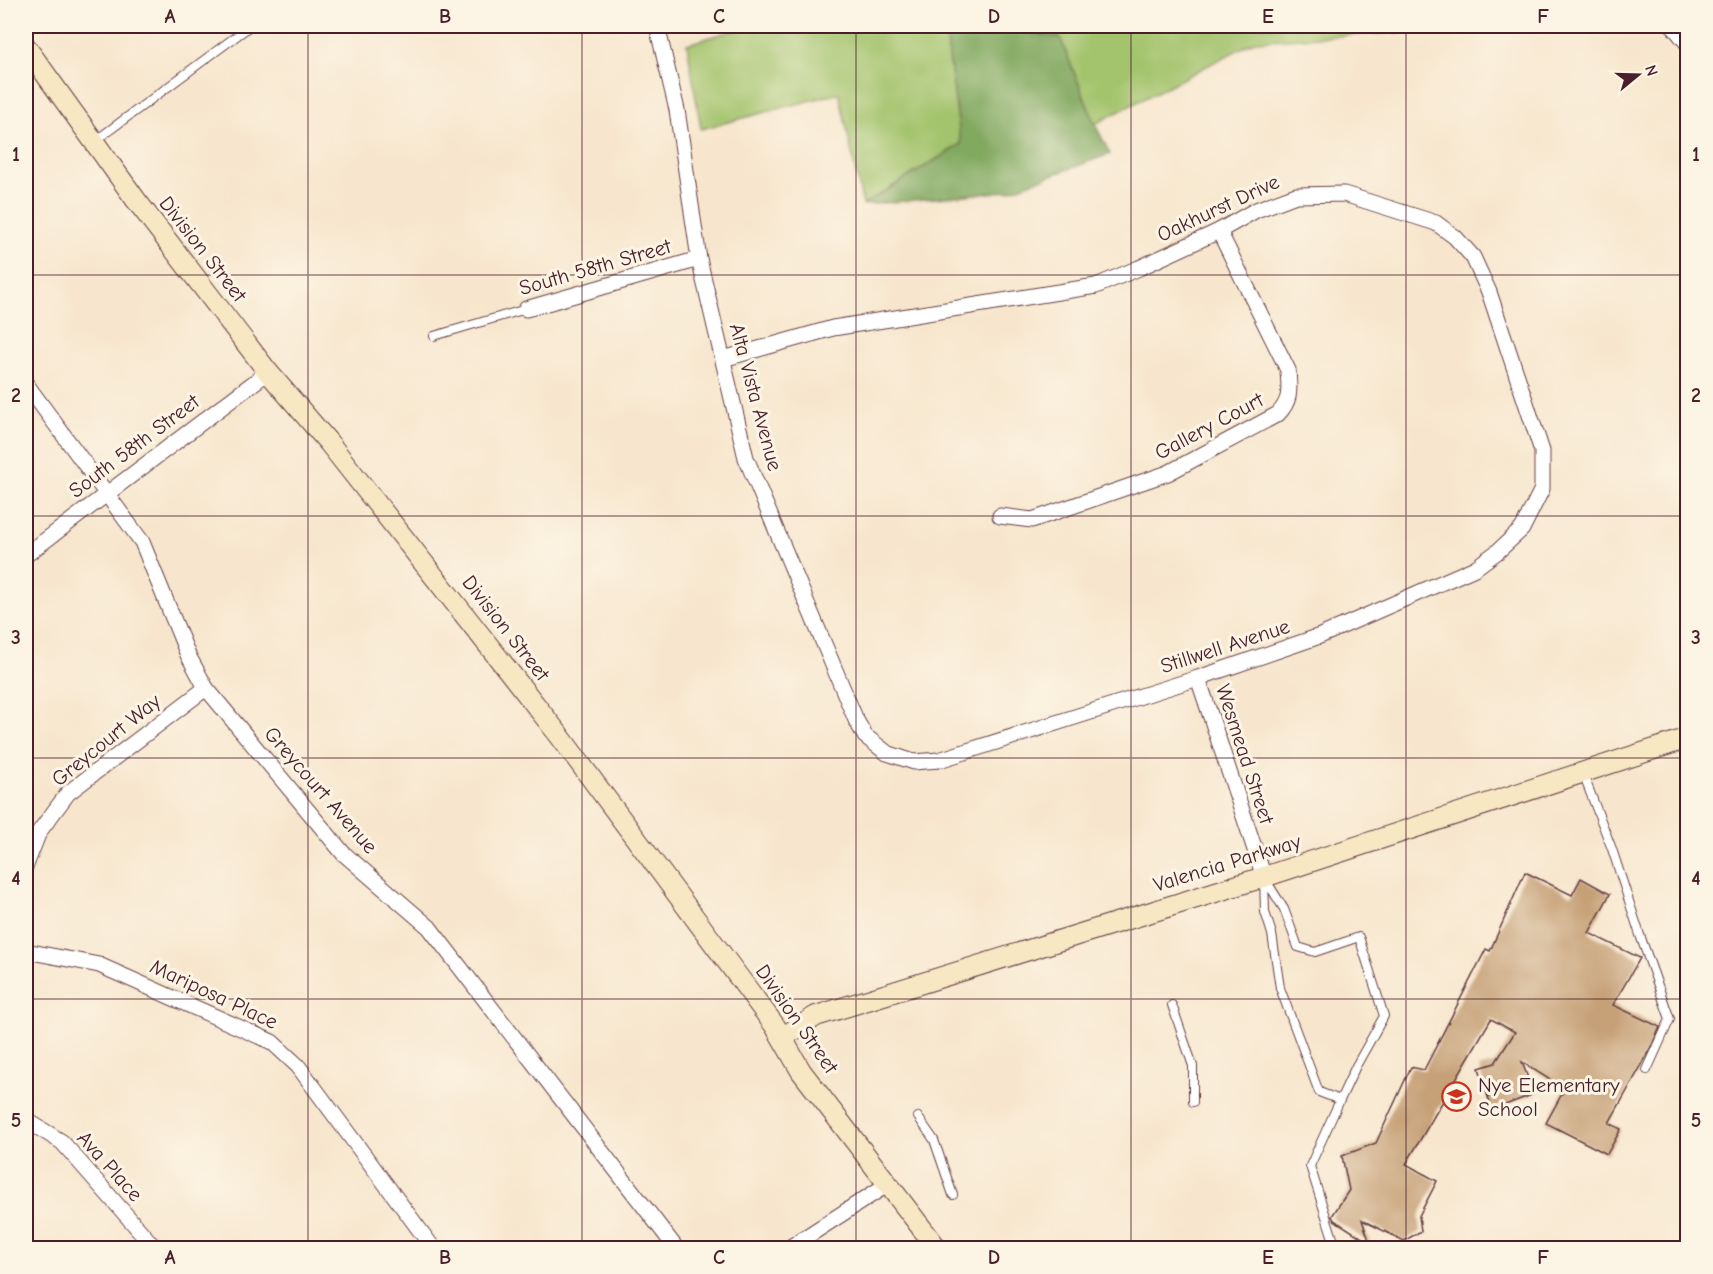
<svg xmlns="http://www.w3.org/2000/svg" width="1713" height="1274" viewBox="0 0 1713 1274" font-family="'Comic Neue',sans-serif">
	<rect width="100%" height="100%" fill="#fcf5e5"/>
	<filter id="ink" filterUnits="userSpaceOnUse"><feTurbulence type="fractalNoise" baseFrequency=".0167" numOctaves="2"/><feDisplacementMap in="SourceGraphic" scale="12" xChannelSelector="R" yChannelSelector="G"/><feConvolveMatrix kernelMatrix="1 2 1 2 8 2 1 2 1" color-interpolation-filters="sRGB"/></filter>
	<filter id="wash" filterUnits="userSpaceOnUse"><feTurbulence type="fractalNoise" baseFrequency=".008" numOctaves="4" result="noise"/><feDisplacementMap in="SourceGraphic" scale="24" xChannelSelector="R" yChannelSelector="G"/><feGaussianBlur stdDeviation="1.35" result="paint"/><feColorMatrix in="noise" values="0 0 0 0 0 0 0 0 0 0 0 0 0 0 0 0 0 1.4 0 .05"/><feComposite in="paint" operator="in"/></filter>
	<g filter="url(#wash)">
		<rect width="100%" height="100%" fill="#f7e6cd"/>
		<g fill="#a3c36c" stroke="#76714c" stroke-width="1.5">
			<path d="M748,26H945L961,144L863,205L839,93L701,129L687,44Z"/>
			<path d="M991,26H1406L1401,32L1255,41L1095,124L1060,38Z"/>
		</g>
		<g fill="#82a960" stroke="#666446" stroke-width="1.5">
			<path d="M945,26H991L1060,38L1095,124L1110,154L1008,191L863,205L961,144Z"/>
			<path d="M1406,26H1479L1401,32Z"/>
		</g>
		<g id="blocks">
			<path fill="#c6a077" d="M1525,872L1572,895L1581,878L1610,894L1589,933L1640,958L1613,1005L1660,1027L1649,1052L1609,1123L1621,1129L1607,1154L1546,1123L1569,1081L1558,1085L1522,1062L1534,1094L1492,1110L1479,1068L1495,1063L1515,1032L1491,1019L1406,1164L1437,1181L1419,1216L1421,1231L1404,1241L1362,1220L1370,1243L1334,1220L1332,1216L1349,1190L1342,1156L1376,1143L1411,1067L1424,1070L1486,949L1490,951Z"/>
		</g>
	</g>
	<g filter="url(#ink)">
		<use href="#blocks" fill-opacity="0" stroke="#643d43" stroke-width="1.5"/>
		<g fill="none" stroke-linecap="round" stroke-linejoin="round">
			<defs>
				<g id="lane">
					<path d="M95,141L250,26"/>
					<path d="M434,336L526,309"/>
					<path d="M1583,774L1612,849L1640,935L1670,1019L1647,1070"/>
					<path d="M1264,877L1284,909L1298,947L1315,952L1359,937L1384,1016L1356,1066L1340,1100L1319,1092L1280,988L1272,934L1265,912Z"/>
					<path d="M1172,1005L1193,1066V1102"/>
					<path d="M918,1117L934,1140L953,1195"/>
					<path d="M1336,1248L1310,1166L1340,1100"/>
				</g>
				<g id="street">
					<path d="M657,26L677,110L699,259L746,458L856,720L865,736L887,753L914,762L939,760L1198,678L1320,636L1475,568L1497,552L1522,529L1542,489V451L1489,292L1473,257L1455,237L1436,223L1344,194L1296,195L1256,210L1219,231L1139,268L1096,286L833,328L723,359"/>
					<path d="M1673,26L1688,44"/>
					<path d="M526,309L699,259"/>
					<path d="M26,384L142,542L188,655L206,688L343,853L429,927L676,1248"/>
					<path d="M1000,516L1032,520L1168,473L1278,414C1292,399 1289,389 1288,370L1219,231"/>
					<path d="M26,555L268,372"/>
					<path d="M1198,678L1264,877"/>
					<path d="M26,865L39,832L68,793L206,688"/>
					<path d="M26,951L99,965L272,1042L298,1066L433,1248"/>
					<path d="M26,1120L62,1142L155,1248"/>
					<path d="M789,1248L888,1184"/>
				</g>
				<g id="secondary">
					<path d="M26,47L136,200L268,372L329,443L559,735L775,1026L801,1071L937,1248"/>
					<path d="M783,1037L816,1016L1264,877L1688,738"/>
				</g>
			</defs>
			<use href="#lane" stroke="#643d43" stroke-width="10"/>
			<use href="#street" stroke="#643d43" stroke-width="17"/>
			<use href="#secondary" stroke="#643d43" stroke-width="22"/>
			<use href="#lane" stroke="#fff" stroke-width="8"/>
			<use href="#street" stroke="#fff" stroke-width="15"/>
			<use href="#secondary" stroke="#f7e8c3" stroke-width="20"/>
		</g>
	</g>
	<path fill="none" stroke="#4a1f2b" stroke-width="1.5" stroke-opacity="0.55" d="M308,26V1248M582,26V1248M856,26V1248M1131,26V1248M1406,26V1248M26,275H1688M26,516H1688M26,758H1688M26,999H1688"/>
	<defs>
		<symbol id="school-ring" viewBox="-11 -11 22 22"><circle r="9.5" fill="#fcf5e5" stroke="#c8321e" stroke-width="1.5"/><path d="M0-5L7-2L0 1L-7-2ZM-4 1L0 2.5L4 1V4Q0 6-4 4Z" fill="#c8321e"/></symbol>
	</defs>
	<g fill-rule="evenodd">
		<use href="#school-ring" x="1440" y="1080" width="33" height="33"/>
	</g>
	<g text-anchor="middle" stroke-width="6" stroke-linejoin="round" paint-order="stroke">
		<g font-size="21" fill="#4a1f2b" stroke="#fcf5e5">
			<text transform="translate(1218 208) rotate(-25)" y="7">Oakhurst Drive</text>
			<text transform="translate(203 249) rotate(52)" y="7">Division Street</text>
			<text transform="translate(595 267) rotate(-16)" y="7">South 58th Street</text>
			<text transform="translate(756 397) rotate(75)" y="7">Alta Vista Avenue</text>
			<text transform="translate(1209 426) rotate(-28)" y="7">Gallery Court</text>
			<text transform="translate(134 446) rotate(-37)" y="7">South 58th Street</text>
			<text transform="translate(506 628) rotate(52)" y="7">Division Street</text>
			<text transform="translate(1225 646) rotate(-18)" y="7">Stillwell Avenue</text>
			<text transform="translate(106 740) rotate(-39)" y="7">Greycourt Way</text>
			<text transform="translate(1245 754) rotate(72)" y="7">Wesmead Street</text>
			<text transform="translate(321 790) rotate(49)" y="7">Greycourt Avenue</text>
			<text transform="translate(1227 863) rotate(-17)" y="7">Valencia Parkway</text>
			<text transform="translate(214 994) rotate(25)" y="7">Mariposa Place</text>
			<text transform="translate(797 1019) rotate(55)" y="7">Division Street</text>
			<text transform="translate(110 1166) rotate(48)" y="7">Ava Place</text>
		</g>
		<g font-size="21" fill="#4a1f2b" stroke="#fcf5e5" text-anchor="start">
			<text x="1478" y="1092">Nye Elementary<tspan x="1478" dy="24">School</tspan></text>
		</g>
	</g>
	<rect width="1713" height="1274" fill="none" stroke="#fcf5e5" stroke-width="66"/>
	<g transform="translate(1638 75) rotate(71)" stroke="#fcf5e5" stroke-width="4.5" paint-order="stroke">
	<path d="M0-4.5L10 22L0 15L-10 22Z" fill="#4a1f2b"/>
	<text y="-9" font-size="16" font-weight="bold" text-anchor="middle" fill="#4a1f2b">N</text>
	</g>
	<rect x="33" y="33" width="1647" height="1208" fill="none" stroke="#4a1f2b" stroke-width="2"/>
	<g font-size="20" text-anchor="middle" font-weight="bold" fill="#4a1f2b">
		<text x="170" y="23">A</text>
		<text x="445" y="23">B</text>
		<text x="719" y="23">C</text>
		<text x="994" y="23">D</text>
		<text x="1268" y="23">E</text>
		<text x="1543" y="23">F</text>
		<text x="16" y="161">1</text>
		<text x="1696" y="161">1</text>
		<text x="16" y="402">2</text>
		<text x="1696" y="402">2</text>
		<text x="16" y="644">3</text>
		<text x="1696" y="644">3</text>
		<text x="16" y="885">4</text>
		<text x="1696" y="885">4</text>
		<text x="16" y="1127">5</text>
		<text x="1696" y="1127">5</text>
		<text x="170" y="1264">A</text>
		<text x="445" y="1264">B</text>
		<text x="719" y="1264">C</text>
		<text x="994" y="1264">D</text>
		<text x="1268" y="1264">E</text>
		<text x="1543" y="1264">F</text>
	</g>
</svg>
